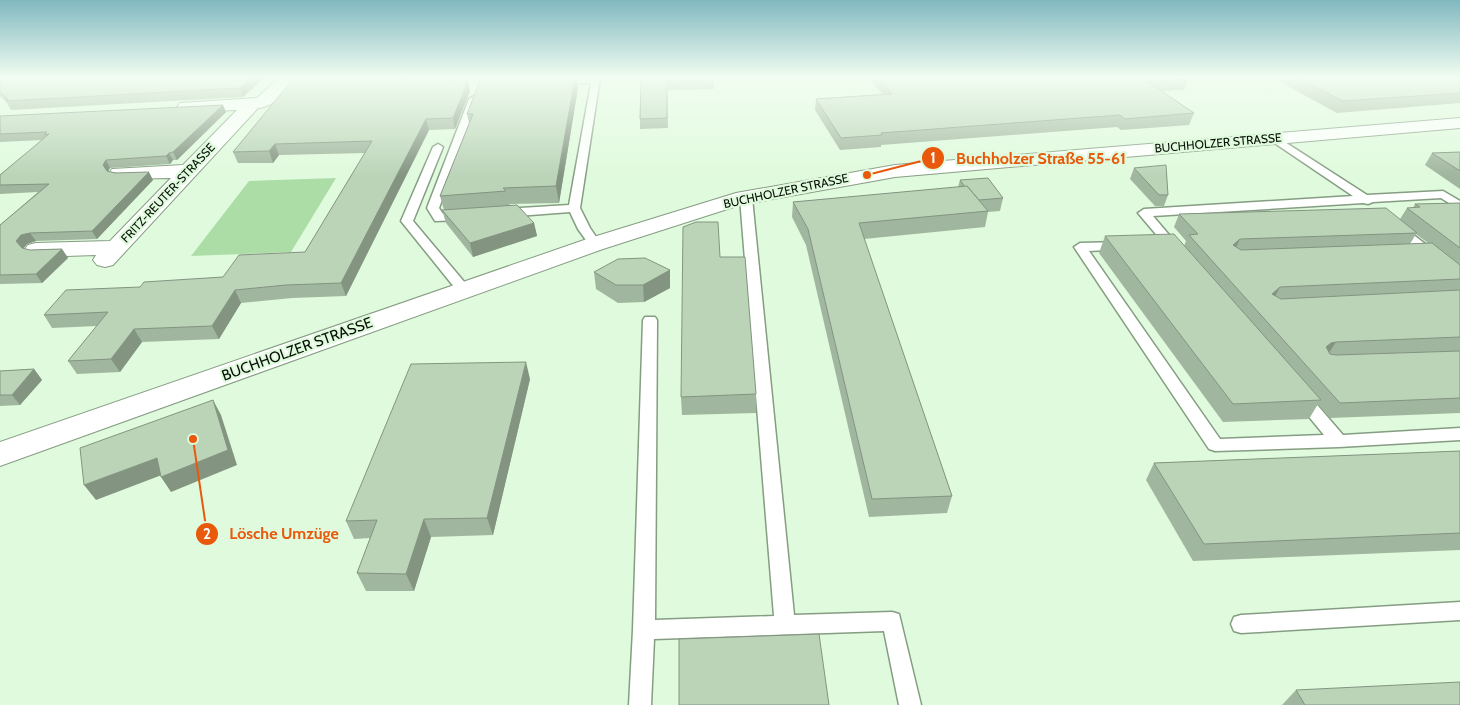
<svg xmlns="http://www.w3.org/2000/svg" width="1460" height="705" viewBox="0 0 1460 705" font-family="Cabin,sans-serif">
	<rect width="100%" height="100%" fill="#e0fadd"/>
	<path fill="#acdda7" d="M336,178L291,252L191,256L249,181Z"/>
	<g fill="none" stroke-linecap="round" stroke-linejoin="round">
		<defs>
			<g id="service">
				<path d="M556,78H600L580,208L590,228L601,244L595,248L591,247L578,229L570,212L503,217L497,213L503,209L569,205L591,83H553L551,81Z"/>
				<path d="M474,96L479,99L439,208L443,214L463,212L469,216L463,220L435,221L427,208L469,99Z"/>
				<path d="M1274,135L1367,195L1443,191L1460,201V210L1441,198L1373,202L1368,204L1363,203L1153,216L1181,249L1175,253L1171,252L1138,213L1144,209L1353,196L1270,140L1269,138L1270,136Z"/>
				<path d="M438,144L443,147L413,221L471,290L464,294L459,293L401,221L433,147Z"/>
				<path d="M746,195L752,198L794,615L892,612L899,614L921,705H899L884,631L654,639L651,705H629L633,630L643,320L645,317H655L657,320L655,620L774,616L740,198Z"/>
				<path d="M1398,225L1402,226L1460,271V281L1455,280L1394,232L1392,229Z"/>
				<path d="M1120,242L1126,246L1124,249L1089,251L1220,439L1324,435L1292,396L1294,392L1300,391L1306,392L1343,435L1460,428V440L1339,447L1215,451L1209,449L1074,247L1080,243Z"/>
				<path d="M1460,602V620L1241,633L1234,631L1231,624L1234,617L1241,615Z"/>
			</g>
			<path id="minor" d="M279,78H296C287,91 274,107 258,108L113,265L105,267L97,265L93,260L96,255L36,257L28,255L24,250L28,245L36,243L110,241L171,178L119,179L112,177L109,173L112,169L183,165L237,110L186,112L180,111L177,107L180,103L257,98Z"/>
			<path id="tertiary" d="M1460,118V128L895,177L740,205L603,249L0,466V442L587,239L736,193L895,165Z"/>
		</defs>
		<use href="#service" stroke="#859d82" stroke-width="3"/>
		<use href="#minor" stroke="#859d82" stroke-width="2"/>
		<use href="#tertiary" stroke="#859d82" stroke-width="2"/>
		<use href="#service" fill="#fff" fill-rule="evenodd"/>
		<use href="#minor" fill="#fff" fill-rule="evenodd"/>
		<use href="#tertiary" fill="#fff" fill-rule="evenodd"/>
	</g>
	<g fill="#a1b69e" fill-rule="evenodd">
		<path d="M0,78H264L243,97L11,110L7,103L0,96Z"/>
		<path d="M449,78L450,81H468L470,91L455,129L429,130L346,296L292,298L241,303L219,339L142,342L120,372L77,374L68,361L97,326L52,328L44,315L140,287L223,277L305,252L366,153L279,155L273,163H238L233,152L408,79Z"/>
		<path d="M641,78L714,80V89L667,90L668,128L640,129V119Z"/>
		<path d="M869,78H1186L1188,79L1184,90L1162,91L1194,113L1189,125L1121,130L1117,127L881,145V147L840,150L815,110L816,99L882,94Z"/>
		<path d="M1273,78H1460V103L1337,113Z"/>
		<path d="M578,88L559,203L509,204L534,223L537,236L473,257L446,223L442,210H444L440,196L469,123L467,114Z"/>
		<path d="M226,112L177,160H173L170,164L110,168L108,171L153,180L97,239L36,241L27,244L23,249L30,250L62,249L68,258L42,283L0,284V225L38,192L0,194V175L42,140L0,142V116Z"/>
		<path d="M1460,152V189L1425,165L1432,153Z"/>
		<path d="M1134,168L1168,195L1164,206H1155L1130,179Z"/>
		<path d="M960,180L1003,198L1000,211L988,212L985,227L864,239L952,496L947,513L869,517L806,245L792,217L793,202L958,187Z"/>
		<path d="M1460,203V413L1330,418L1318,404L1309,419L1223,422L1099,253L1105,236L1184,246L1186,241L1174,227L1179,214L1400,219L1407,208H1413L1415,204ZM1416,234L1428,243L1410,244Z"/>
		<path d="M720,257L756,394V413L682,415L681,397Z"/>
		<path d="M670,270V288L644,302L618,303L596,289L594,272Z"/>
		<path d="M34,369L42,380L20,405L0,406V371Z"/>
		<path d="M530,379L493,535L431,537L414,591H366L357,573L370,538L354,539L346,521Z"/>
		<path d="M1460,451V550L1193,561L1146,480L1154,463Z"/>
		<path d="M1296,690L1460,705H1282Z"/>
	</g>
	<g fill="#839481">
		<path d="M252,78H264L243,97L240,88Z"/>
		<path d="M401,78H409L403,89L400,79Z"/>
		<path d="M575,78H576L578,88L559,203L556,186Z"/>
		<path d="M468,81L470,91L455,129L453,118Z"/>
		<path d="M223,105L226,112L177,160L173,152Z"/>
		<path d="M426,119L429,130L346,296L341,283Z"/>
		<path d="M275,144L279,155L273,163L269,151Z"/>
		<path d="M169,153L173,160L170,164L166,156Z"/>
		<path d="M106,160L110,168L107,173L103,165Z"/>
		<path d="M149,172L153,180L97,239L92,231Z"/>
		<path d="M534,223L537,236L473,257L470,243Z"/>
		<path d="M30,233L36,241L27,244L22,250L16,241L21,235Z"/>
		<path d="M1240,239L1234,252L1233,245Z"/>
		<path d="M62,249L68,258L42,283L36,274Z"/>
		<path d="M670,270V288L644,302L643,285Z"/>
		<path d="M1280,287L1273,301L1272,294Z"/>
		<path d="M235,290L241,303L219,339L212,326Z"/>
		<path d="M134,329L142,342L120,372L111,359Z"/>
		<path d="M1336,342L1327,356L1326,347L1331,343Z"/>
		<path d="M526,362L530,379L493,535L487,518Z"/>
		<path d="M34,369L42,380L20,405L12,395Z"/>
		<path d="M213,400L221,415L237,465L171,492L161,477Z"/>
		<path d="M157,458L167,473L96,500L84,485Z"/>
		<path d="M424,519L431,537L414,591L406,574Z"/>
	</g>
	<g fill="#bbd4b8" stroke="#839481">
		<path d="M0,78H252L240,88L6,101L8,99L0,92Z"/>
		<path d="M294,78H401L400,79L449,78L448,81H468L453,118L426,119L341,283L286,285L235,290L212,326L134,329L111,359L68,361L108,312L44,315L66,290L140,287L144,282L223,277L239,255L305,252L372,141L275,144L269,151L233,152Z"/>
		<path d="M481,78H575L556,186L503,188L506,191L440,196L473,114H467Z"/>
		<path d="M641,78H714V80L667,81V118L640,119Z"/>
		<path d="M879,78H1186L1188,79L1148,82L1194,113L1125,119L1120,115L881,133L882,135L841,138L816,99L892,94Z"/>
		<path d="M1299,78H1460V93L1343,101Z"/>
		<path d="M223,105L173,152L169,153L166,156L106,160L103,165L107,171L115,173L149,172L92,231L30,233L21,235L16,241L22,248L30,250L62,249L36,274L0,275V225L49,184L0,185V175L49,134L44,135L47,132L0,134V116Z"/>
		<path d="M1460,152V171L1432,153Z"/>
		<path d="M1166,165L1168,195H1159L1134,168Z"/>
		<path d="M988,178L1003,198L979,200L967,186L965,187L960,180Z"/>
		<path d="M967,186L988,211L859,223L952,496L872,499L808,229L793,202Z"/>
		<path d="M1460,203V248L1407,208L1420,207L1415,204Z"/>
		<path d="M517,205L534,223L470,243L442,210Z"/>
		<path d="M1386,208L1417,233L1240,239L1233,245L1241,250L1432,243L1460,265V279L1280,287L1272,294L1281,299L1460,290V337L1336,342L1331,343L1326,347L1330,354L1336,355L1460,351V398L1340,403L1189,235L1198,234L1179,214Z"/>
		<path d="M696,222H718L720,257H745L756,394L681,397L683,227Z"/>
		<path d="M1174,234L1321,400L1233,404L1105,236Z"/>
		<path d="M645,258L670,270L643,285H616L594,272L618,259Z"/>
		<path d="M526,362L487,518L424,519L406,574L357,573L377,520L346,521L411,364Z"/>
		<path d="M34,369L12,395H0V371Z"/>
		<path d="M213,400L228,450L161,477L157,458L84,485L80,448Z"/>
		<path d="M1460,451V533L1204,544L1154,463Z"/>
		<path d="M819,634L829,705H679V639Z"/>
		<path d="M1460,682V705H1305L1296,690Z"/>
	</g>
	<linearGradient id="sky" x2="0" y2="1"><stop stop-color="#81b8c0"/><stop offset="0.44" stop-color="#f1fdf0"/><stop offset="1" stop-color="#f1fdf0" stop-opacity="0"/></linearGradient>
	<rect width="1460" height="176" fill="url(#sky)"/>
	<g text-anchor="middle" stroke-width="4.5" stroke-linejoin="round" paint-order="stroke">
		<g font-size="12" fill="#070f06" stroke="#e0fadd">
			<text transform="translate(1218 143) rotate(-5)" y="4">BUCHHOLZER STRASSE</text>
			<text transform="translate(786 191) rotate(-12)" y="4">BUCHHOLZER STRASSE</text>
			<text transform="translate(168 193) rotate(-47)" y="4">FRITZ-REUTER-STRASSE</text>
		</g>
		<g font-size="15" fill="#070f06" stroke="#e0fadd">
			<text transform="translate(297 349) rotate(-20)" y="5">BUCHHOLZER STRASSE</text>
		</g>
	</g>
	<path fill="none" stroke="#e8590c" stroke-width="2" d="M867 175L933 158M193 439L207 534"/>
	<g fill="#e8590c" stroke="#e0fadd" stroke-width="2">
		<circle cx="867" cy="175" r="5"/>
		<circle cx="193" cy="439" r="5"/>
		<circle cx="933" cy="158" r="12"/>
		<circle cx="207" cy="534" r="12"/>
	</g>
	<g font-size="15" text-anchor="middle" font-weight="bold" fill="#fff">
		<text x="933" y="163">1</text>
		<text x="207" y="539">2</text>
	</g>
	<g font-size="16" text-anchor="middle" font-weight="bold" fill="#e8590c" stroke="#e0fadd" stroke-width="4.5" stroke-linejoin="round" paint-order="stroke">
		<text x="1041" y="164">Buchholzer Straße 55-61</text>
		<text x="284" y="539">Lösche Umzüge</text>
	</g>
</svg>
